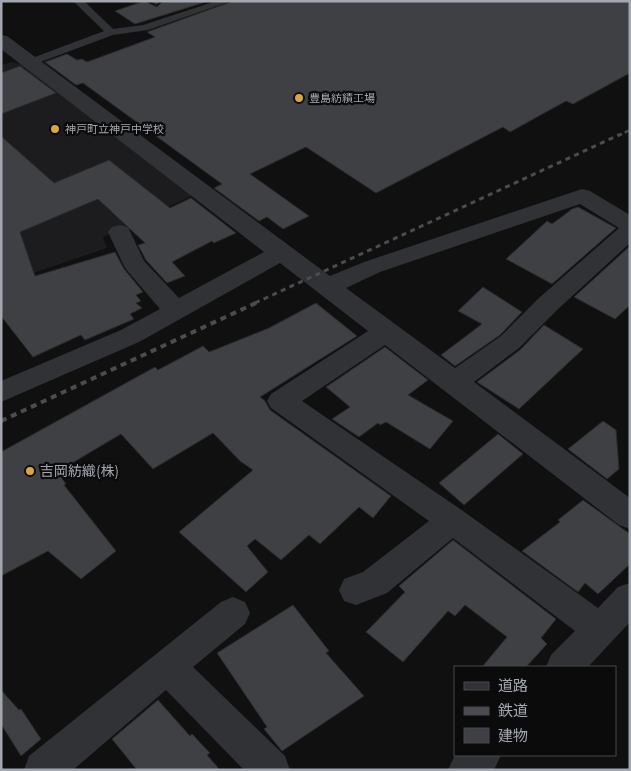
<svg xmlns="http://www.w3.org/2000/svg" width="631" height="771" viewBox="0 0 631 771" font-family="Montserrat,'Noto Sans JP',sans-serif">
	<rect width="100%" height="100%" fill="#101011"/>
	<path fill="#1c1c1e" d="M12,62L22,64L196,194L103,237L107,248L1,284V65Z"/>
	<g fill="#3f4044" stroke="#2a2a2d">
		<path d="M144,1L157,7L163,1H209L135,24L115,11Z"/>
		<path d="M233,1H630V73L573,104L566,101L510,132L503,127L376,193L306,147L250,174L309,216L283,229L267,217L259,221L214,188L222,184L83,83L76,85L45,62L67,54L77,60L82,59L87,62L155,37L147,32Z"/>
		<path d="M20,66L56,93L1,114V73Z"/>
		<path d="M1,136L54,183L109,160L170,208L191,198L236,233L214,243L212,241L172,262L185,276L167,283L146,260L138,245L145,243L98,199L20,232L35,276L115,252L124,269L143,292L136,295L141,301L136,303L142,308L130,314L134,319L85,340L81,335L33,357L1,316Z"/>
		<path d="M578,207L616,228L552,284L506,259L547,221L552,224L572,209Z"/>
		<path d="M630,246V305L615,319L574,297Z"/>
		<path d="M483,287L522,312L500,335L455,366L441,355L482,324L458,311Z"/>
		<path d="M316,303L357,336L260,397L265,401L270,410L391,496L373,518L359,507L320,544L309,535L281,560L255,539L247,546L268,572L246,592L179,532L253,470L240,461L213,433L153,469L121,434L57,472L66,484L64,485L116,551L81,579L48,551L1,576V452L155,367L158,370L203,346L209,352L269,328Z"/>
		<path d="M544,325L583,349L519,409L477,382L520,350Z"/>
		<path d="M385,347L428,380L408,395L453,421L430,449L386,422L380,425L378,423L359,437L332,419L350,407L326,387Z"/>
		<path d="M603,421L616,430L619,469L607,479L568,449Z"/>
		<path d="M498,434L523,454L464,505L439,483Z"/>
		<path d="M583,500L630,534V564L598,594L585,583L578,592L522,551L560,522L558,520Z"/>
		<path d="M453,540L556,619L541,638L547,644L526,667H482L507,637L465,605L455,616L448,611L403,662L366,632L405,592L399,586Z"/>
		<path d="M293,605L329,651L326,653L364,696L282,751L264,729L267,727L217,653Z"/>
		<path d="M1,690L19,710L21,709L41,739L21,756L1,724Z"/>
		<path d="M158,700L190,736L192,734L210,753L207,755L220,770H137L112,739Z"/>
	</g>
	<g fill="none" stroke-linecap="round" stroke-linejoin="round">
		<g fill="#313235" fill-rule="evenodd">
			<path d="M73,1H84L113,29L143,25L216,1H231L148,30L113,35L35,64H27V60L104,31Z"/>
			<path d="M150,1H160L161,2L156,5Z"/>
		</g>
		<g fill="#313235" fill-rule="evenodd">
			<path d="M1,35L7,36L330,276L364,262L582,189L590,191L630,215V243L557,310L519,348L474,382L630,498V529L619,525L385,345L302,401L463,511L598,608L618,587L630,583V622L588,667H546L551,655L575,631L453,538L387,593L356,605L344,601L339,590L344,579L363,572L429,521L271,408L267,401L271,394L368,331L280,263L139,342L1,402V381L121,330L160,309L125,268L108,232L112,227L120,225L128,227L144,261L179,298L264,252L1,49ZM580,204L619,228L539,298L501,336L455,368L346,288L380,272Z"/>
			<path d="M233,597L245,602L250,613L245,624L193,667L285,756L290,770H244L166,690L73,770H24L29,756L221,602Z"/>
			<path d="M455,755H501L494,770H448Z"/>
		</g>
		<path stroke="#4b4c50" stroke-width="2.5" stroke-dasharray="4.5 3" stroke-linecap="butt" d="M618,136L630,130"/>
		<path stroke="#4b4c50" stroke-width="3" stroke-dasharray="5 4.5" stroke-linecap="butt" d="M255,303L621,134"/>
		<path stroke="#4b4c50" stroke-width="4" stroke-dasharray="6 5" stroke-linecap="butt" d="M1,421L258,302"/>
	</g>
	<g fill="#d9a640" stroke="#0b0b0c" stroke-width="2">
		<circle cx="299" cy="98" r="5"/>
		<circle cx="55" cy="129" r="5"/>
		<circle cx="30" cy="471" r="5"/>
	</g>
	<g text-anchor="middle" stroke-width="4.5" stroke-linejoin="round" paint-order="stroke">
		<g font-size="11" fill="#a3a7b0" stroke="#0b0b0c" text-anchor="start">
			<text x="309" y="102">豊島紡績工場</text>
			<text x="65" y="133">神戸町立神戸中学校</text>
		</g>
		<g font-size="14" fill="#a3a7b0" stroke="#0b0b0c" text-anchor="start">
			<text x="40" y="476">吉岡紡織(株)</text>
		</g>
	</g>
	<rect width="631" height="771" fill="none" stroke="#a3a7b0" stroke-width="5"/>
	<rect x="454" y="666" width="162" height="90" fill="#0b0b0c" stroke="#48494e"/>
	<rect x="464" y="682" width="25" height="8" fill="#313235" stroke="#48494e"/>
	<text x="498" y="691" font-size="15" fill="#a3a7b0">道路</text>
	<rect x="464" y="707" width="25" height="8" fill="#4b4c50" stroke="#48494e"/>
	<text x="498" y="716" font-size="15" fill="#a3a7b0">鉄道</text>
	<rect x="464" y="728" width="25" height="15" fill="#3f4044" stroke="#48494e"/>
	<text x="498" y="741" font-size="15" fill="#a3a7b0">建物</text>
</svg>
